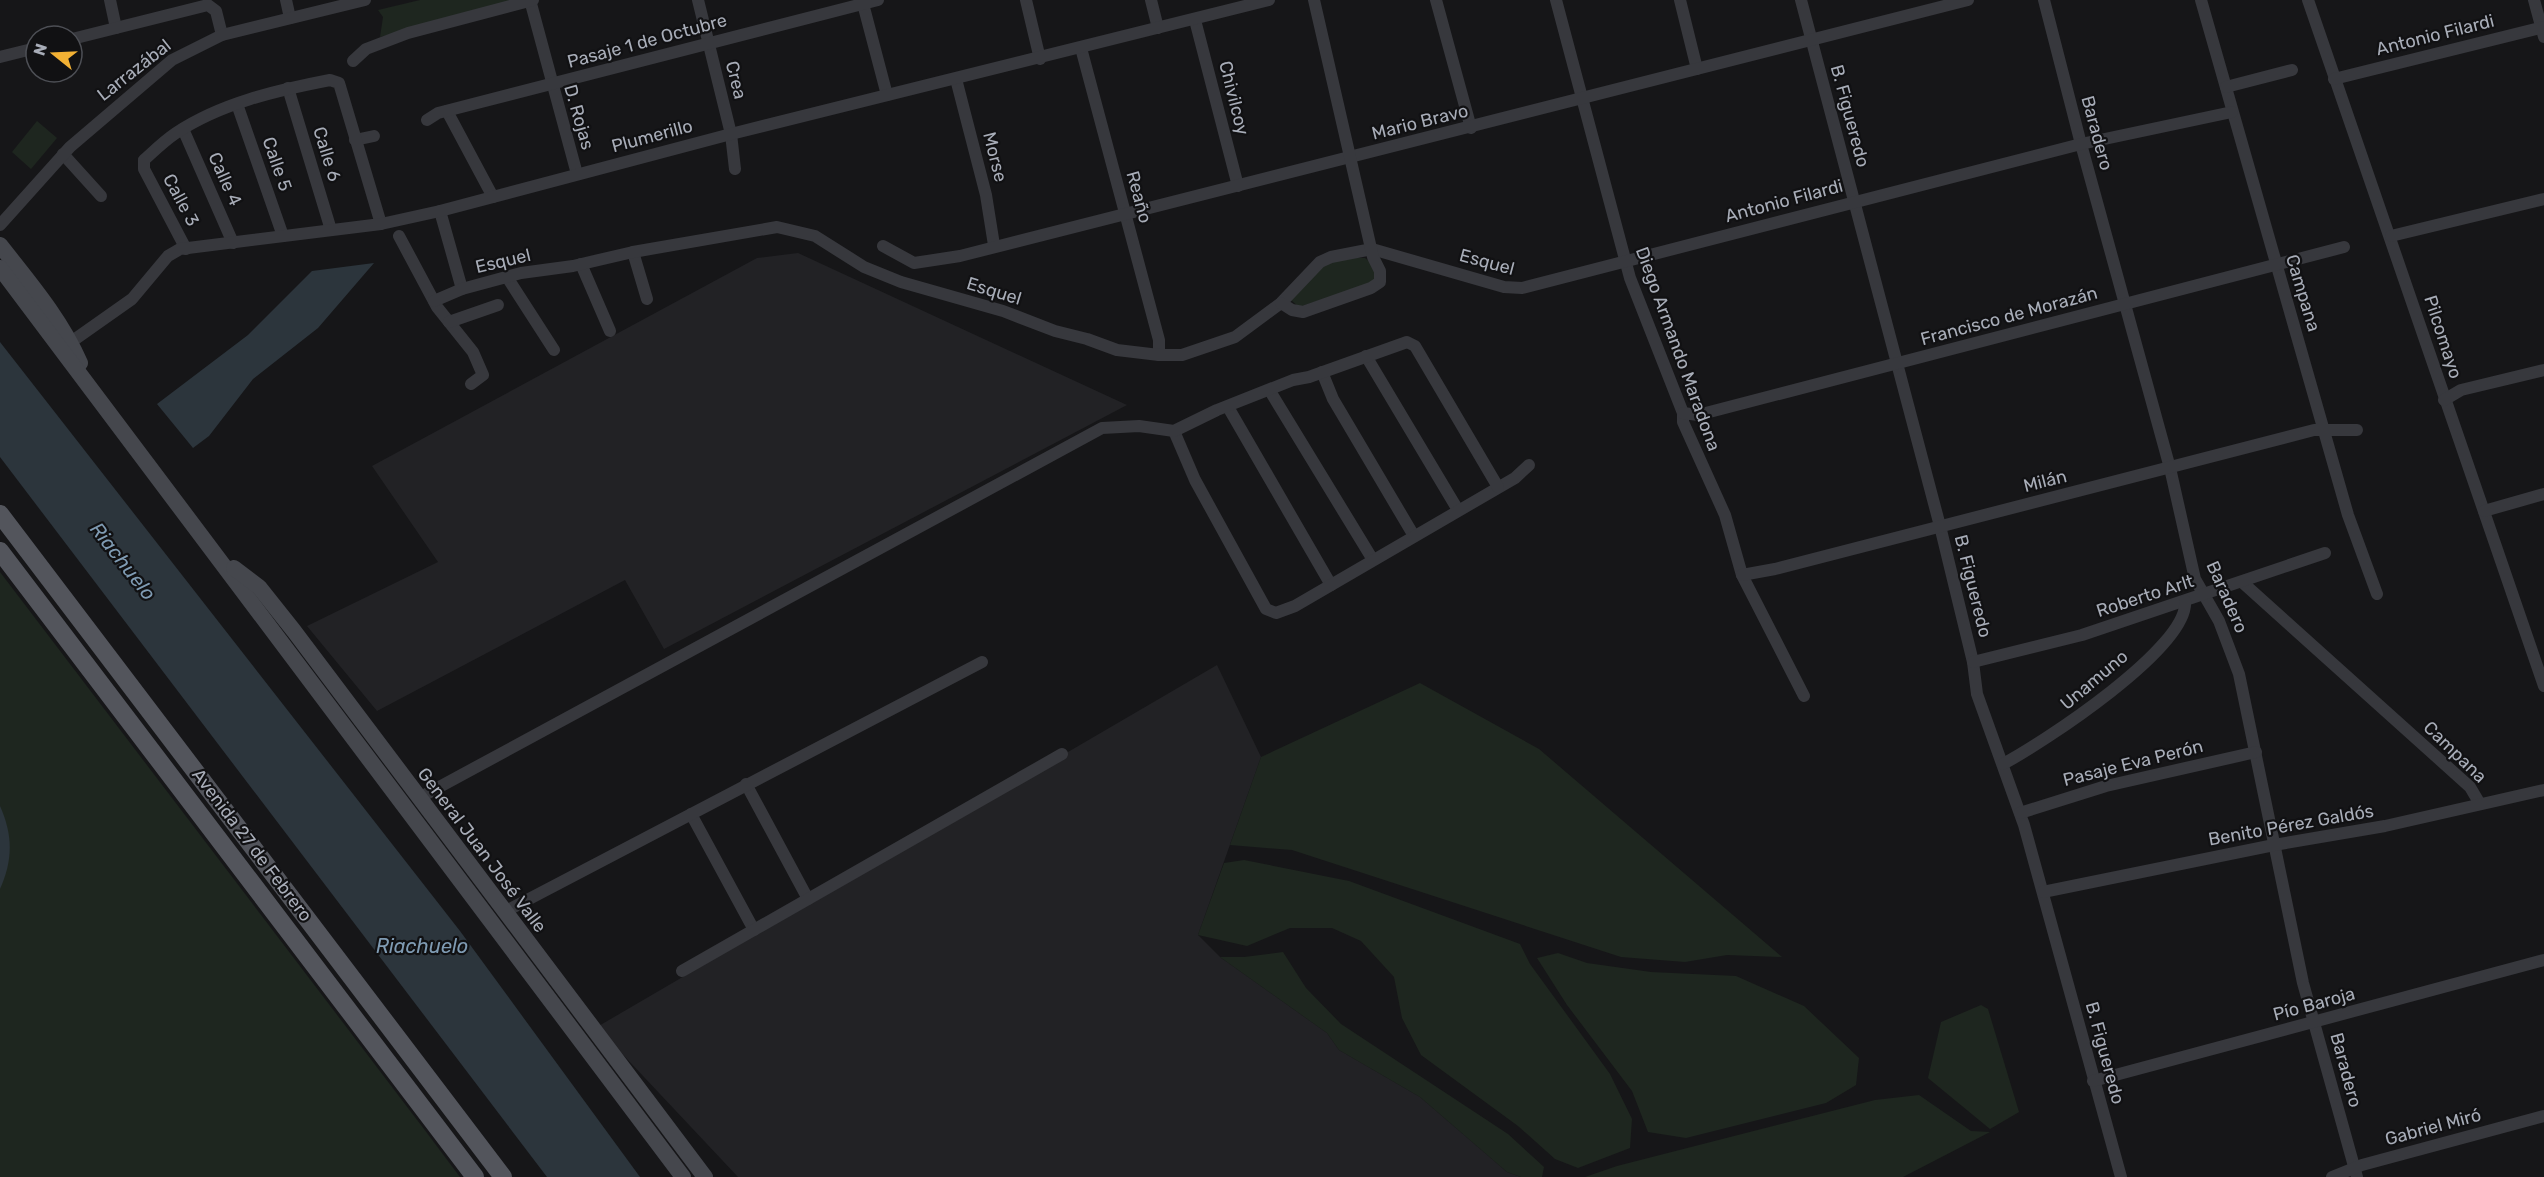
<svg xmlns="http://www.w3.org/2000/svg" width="2544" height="1177" viewBox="0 0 2544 1177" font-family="Rubik,sans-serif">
	<rect width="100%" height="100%" fill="#161618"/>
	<g fill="#222225">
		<path d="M798,253L1127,405L664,649L625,580L377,711L307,626L438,562L372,466L757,258Z"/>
		<path d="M1217,665L1261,757L1198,935L1220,957L1327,1033L1339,1050L1420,1097L1507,1172L1521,1177H738L597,1027Z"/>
	</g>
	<g fill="#1e261f">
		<path d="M420,0H520L380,37L383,17L378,10Z"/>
		<path d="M37,121L57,138L31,169L12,152Z"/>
		<path d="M1339,258H1365L1371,263L1376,275L1373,283L1299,307L1291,300L1316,270Z"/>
		<path d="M0,572L427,1133L460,1177H0Z"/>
		<path d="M1420,683L1539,749L1782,957L1727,955L1685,962L1621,957L1292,850L1230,845L1261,757Z"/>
		<path d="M1244,860L1349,881L1520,944L1530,964L1610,1074L1632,1119L1630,1148L1578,1168L1555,1159L1518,1126L1421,1055L1402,1018L1394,977L1361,941L1332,928H1290L1247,946L1198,935L1224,863Z"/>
		<path d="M1283,952L1306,988L1341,1024L1508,1134L1544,1167L1542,1177H1521L1507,1172L1420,1097L1339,1050L1327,1033L1220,957H1244Z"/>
		<path d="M1558,953L1587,963L1651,972L1736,976L1804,1006L1859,1058L1856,1085L1826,1103L1686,1138L1648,1132L1632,1091L1567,1005L1537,958Z"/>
		<path d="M1981,1005L1988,1009L2019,1112L1990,1129L1928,1078L1941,1022Z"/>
		<path d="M1919,1095L1971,1131L1990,1132L1903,1177H1585L1617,1166L1875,1100Z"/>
	</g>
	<g fill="#2c353c">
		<path d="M374,263L318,328L253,379L209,436L193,448L157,404L248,335L312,271Z"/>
		<path d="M0,342L460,931L640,1177H547L0,457Z"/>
		<path d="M0,806C13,835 13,860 0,889Z"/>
	</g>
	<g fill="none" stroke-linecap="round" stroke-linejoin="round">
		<g stroke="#37383d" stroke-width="12">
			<path d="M110,0L116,28"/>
			<path d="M286,0L290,18"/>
			<path d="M530,0L577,174"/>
			<path d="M698,0L731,134L735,169"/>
			<path d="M862,0L887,95"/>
			<path d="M1026,0L1040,59"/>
			<path d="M1151,0L1158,28"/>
			<path d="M1436,0L1471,128"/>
			<path d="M1556,0L1630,278L1683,413V422L1725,515L1742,575L1804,696"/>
			<path d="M1680,0L1697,69"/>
			<path d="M1801,0L1940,526L1973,662L1977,694L2024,825L2121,1177"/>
			<path d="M2044,0L2081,144L2170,468L2195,579L2219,621L2239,674L2303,983L2357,1177"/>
			<path d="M2201,0L2348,515L2377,594"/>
			<path d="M2308,0L2544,686"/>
			<path d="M2534,0L2544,37"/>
			<path d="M1195,20L1238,186"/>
			<path d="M72,39L208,5L216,11L222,35"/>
			<path d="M1081,48L1159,340V355"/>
			<path d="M0,57L36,48"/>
			<path d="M353,61L366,49L408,33L533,0"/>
			<path d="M956,79L986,195L994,245"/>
			<path d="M2334,79L2544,27"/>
			<path d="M2226,87L2292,70"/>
			<path d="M288,88L331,230"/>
			<path d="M237,104L283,236"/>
			<path d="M447,111L493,197"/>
			<path d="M427,120L438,113L878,0"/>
			<path d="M183,129L233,243"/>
			<path d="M355,140L374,136"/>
			<path d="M63,154L101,196"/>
			<path d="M440,211L462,289"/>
			<path d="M0,225L70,147L172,60L222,35L365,0"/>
			<path d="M399,236L437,307L473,352L483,375L471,384"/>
			<path d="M2391,236L2544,199"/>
			<path d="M883,246L914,263L960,256L1968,0"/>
			<path d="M186,249L144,169V160C154,151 164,141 176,133C221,103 278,90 330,80L339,83L381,224"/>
			<path d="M633,252L647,299"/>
			<path d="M581,264L610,331"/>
			<path d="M507,277L554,350"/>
			<path d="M434,301L462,289L521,273L573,266L633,252L777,227L815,236L864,267L901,282L1003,311L1055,331L1087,339L1117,350L1159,355H1182L1235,337L1281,303L1320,262L1331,257L1372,249L1504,287L1522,288L2081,144L2232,112"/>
			<path d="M1281,303L1292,310L1303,312L1371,288L1380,282V271L1373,257L1314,0"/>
			<path d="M449,322L498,305"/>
			<path d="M71,342L132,299L168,256L180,249L381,224L440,211L731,134L1269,0"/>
			<path d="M1366,356L1458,510"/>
			<path d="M1322,372L1333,399L1414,536"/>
			<path d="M1270,391L1373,560"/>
			<path d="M2444,400L2461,390L2544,370"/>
			<path d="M1228,407L1331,585"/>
			<path d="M1683,413L1698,415L2344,247"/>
			<path d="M1174,431L1195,480L1266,609L1276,613L1295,606L1515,478L1529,465"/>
			<path d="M2484,511L2544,494"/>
			<path d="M1742,575L1775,569L2314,430H2357"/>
			<path d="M2242,582L2470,787L2480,804"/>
			<path d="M1973,662L2082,635L2325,553"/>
			<path d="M2003,764C2041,744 2190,647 2185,601"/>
			<path d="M746,784L808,899"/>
			<path d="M419,798L1102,428L1139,426L1174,431L1217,410L1293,380L1309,377L1407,342L1415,346L1498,487"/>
			<path d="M2020,813L2106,786L2256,752"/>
			<path d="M691,814L754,930"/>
			<path d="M2043,892L2274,845L2385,826L2544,790"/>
			<path d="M504,912L982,662"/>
			<path d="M682,971L1062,754"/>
			<path d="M2093,1081L2544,960"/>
			<path d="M2332,1177L2362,1165L2544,1116"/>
		</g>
		<g stroke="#45474d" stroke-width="16">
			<path d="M0,245C29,282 61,319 80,363"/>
			<path d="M0,268L683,1177"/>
			<path d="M234,568L259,587L294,631L705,1177"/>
		</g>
		<g stroke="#53555c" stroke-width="18">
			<path d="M0,514L503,1177"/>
			<path d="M0,551L475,1177"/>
		</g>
	</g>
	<g text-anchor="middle" stroke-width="4.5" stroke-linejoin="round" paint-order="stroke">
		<g font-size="18" fill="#a8adb8" stroke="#111113">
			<text transform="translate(2435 35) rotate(-14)" y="6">Antonio Filardi</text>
			<text transform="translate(647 41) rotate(-15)" y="6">Pasaje 1 de Octubre</text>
			<text transform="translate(134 70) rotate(-38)" y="6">Larrazábal</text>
			<text transform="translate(736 80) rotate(76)" y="6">Crea</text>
			<text transform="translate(1234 98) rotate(76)" y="6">Chivilcoy</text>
			<text transform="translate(1850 116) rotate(75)" y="6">B. Figueredo</text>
			<text transform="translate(579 117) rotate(74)" y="6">D. Rojas</text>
			<text transform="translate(1420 122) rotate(-14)" y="6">Mario Bravo</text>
			<text transform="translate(2097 133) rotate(75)" y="6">Baradero</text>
			<text transform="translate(652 136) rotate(-15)" y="6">Plumerillo</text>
			<text transform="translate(327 154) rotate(73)" y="6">Calle 6</text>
			<text transform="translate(995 157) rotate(76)" y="6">Morse</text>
			<text transform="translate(277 164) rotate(71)" y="6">Calle 5</text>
			<text transform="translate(225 179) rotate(66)" y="6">Calle 4</text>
			<text transform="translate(1139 197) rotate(75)" y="6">Reaño</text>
			<text transform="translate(181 200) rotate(62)" y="6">Calle 3</text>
			<text transform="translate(1784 201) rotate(-15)" y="6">Antonio Filardi</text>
			<text transform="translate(503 261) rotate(-13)" y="6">Esquel</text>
			<text transform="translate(1487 262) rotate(15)" y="6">Esquel</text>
			<text transform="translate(994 291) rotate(17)" y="6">Esquel</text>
			<text transform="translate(2303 293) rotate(73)" y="6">Campana</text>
			<text transform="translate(2009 316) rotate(-15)" y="6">Francisco de Morazán</text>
			<text transform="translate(2443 337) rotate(72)" y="6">Pilcomayo</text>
			<text transform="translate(1678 349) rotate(70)" y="6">Diego Armando Maradona</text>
			<text transform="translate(2045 481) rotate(-14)" y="6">Milán</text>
			<text transform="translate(1973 586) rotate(76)" y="6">B. Figueredo</text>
			<text transform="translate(2145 596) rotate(-18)" y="6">Roberto Arlt</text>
			<text transform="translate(2227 597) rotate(66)" y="6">Baradero</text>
			<text transform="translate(2094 680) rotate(-40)" y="6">Unamuno</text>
			<text transform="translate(2455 752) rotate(44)" y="6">Campana</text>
			<text transform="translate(2133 763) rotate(-14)" y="6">Pasaje Eva Perón</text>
			<text transform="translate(2291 825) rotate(-10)" y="6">Benito Pérez Galdós</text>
			<text transform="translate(252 845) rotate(53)" y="6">Avenida 27 de Febrero</text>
			<text transform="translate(482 850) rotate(53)" y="6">General Juan José Valle</text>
			<text transform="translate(2314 1004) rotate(-15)" y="6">Pío Baroja</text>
			<text transform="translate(2105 1053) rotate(75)" y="6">B. Figueredo</text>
			<text transform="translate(2346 1070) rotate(75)" y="6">Baradero</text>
			<text transform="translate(2433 1127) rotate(-15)" y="6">Gabriel Miró</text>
		</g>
		<g font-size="20" font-style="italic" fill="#7f9bb3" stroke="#111113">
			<text transform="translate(123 561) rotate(52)" y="7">Riachuelo</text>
			<text x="422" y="953">Riachuelo</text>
		</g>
	</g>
	<g transform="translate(54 54) rotate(288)"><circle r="28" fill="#111113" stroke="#4d4f55" stroke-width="1.5"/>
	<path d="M0-4.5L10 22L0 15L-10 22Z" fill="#f2b134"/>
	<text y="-9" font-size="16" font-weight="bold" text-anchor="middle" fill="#a8adb8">N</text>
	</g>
</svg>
